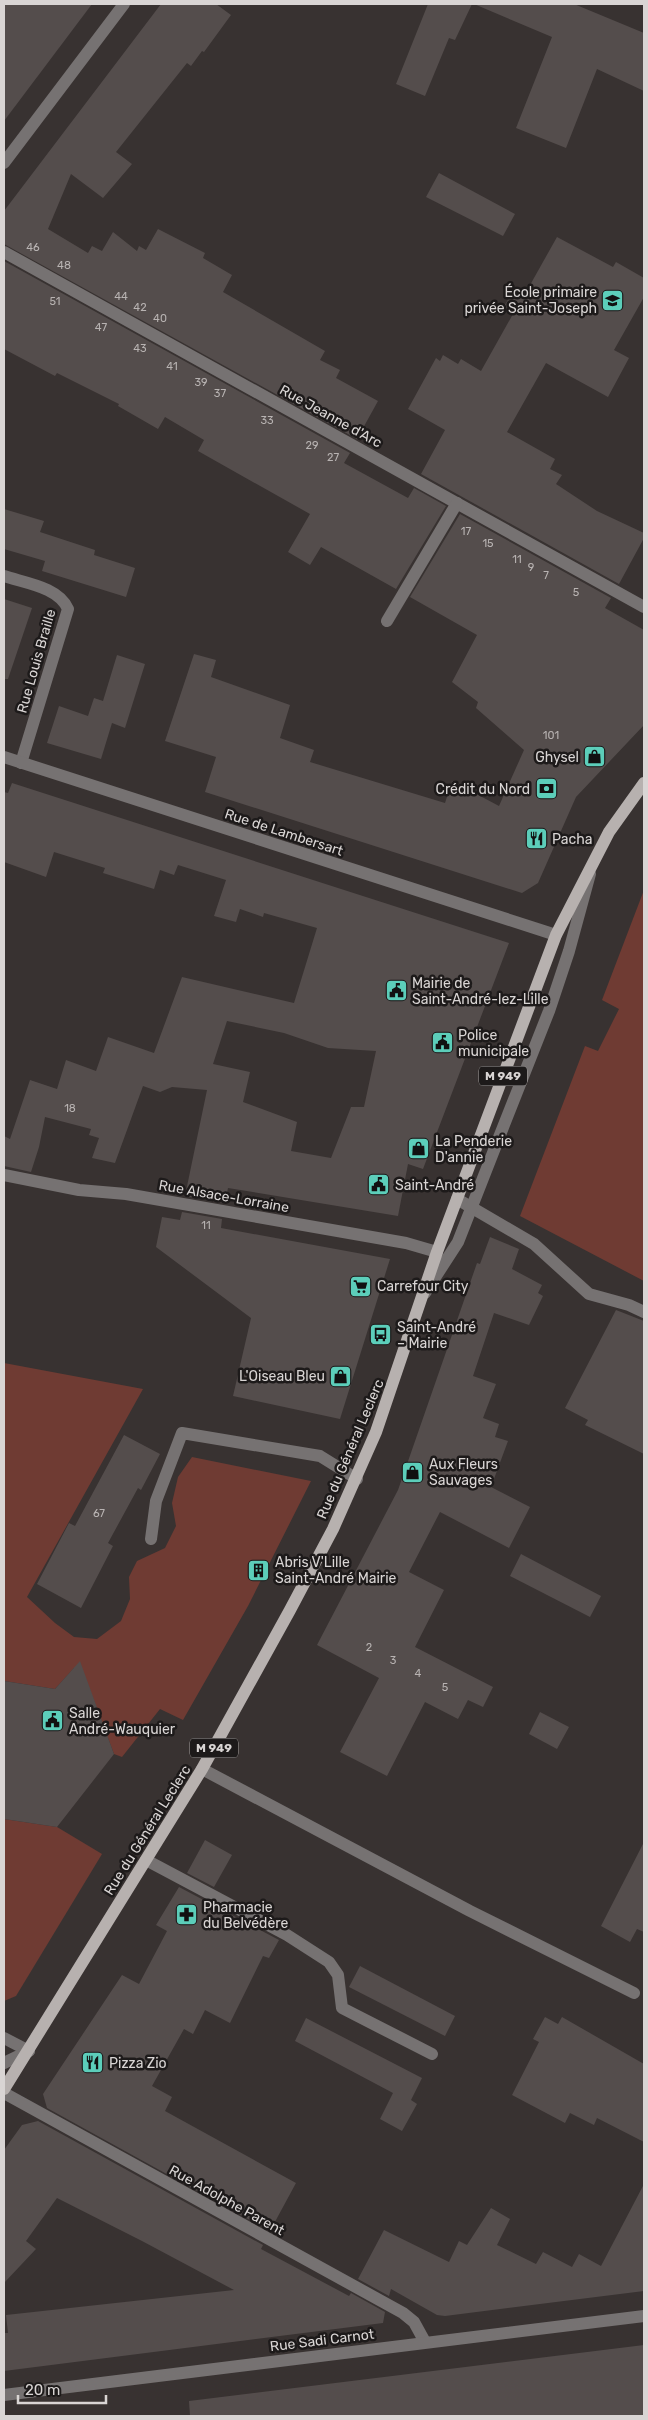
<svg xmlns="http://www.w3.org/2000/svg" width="648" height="2420" viewBox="0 0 648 2420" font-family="Rubik,sans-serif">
	<rect width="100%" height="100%" fill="#383231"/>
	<g fill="#6f3b33">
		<path d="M644,890V1281L520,1216L585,1046L598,1051L619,1009L602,1000Z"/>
		<path d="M4,1363L143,1389L27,1597L55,1623L74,1637L97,1639L121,1621L130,1599L129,1577L137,1561L165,1548L176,1526L172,1503L178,1477L192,1457L311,1481L248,1606L183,1720L160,1709L122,1757L114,1754L82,1669L74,1668L55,1689L4,1681Z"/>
		<path d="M4,1819L57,1827L102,1854L16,1996L4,2001Z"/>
	</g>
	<g fill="#544d4c" fill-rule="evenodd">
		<path d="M4,4H92L4,121Z"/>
		<path d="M161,4H216L231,15L204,52L202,51L191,66L187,63L116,152L132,164L103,198L71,174L48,229L88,253L92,246L102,251L113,232L137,251L139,246L146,250L158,229L205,253L203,258L232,275L223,292L325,351L320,360L340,370L336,378L378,401L357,439L4,244V211Z"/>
		<path d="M428,4H472L455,40L449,38L425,96L396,84Z"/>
		<path d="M474,4H574L644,33V91L597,69L566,148L516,128L552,37Z"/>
		<path d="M439,173L515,214L503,236L426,197Z"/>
		<path d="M557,237L613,267L616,262L644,278V297L614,350L629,358L608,397L546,363L507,432L555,459L550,469L562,475L556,484L597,511L644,533V538L619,584L421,474L445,430L408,409L436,358L440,361L443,355L458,364L461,359L481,371L513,314L503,308L515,288L525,294Z"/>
		<path d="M4,261L350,453L344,463L408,498L414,488L446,506L396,589L321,547L310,565L288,552L310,514L198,451L204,440L165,417L158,429L118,406L119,404L57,373L55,376L4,349Z"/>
		<path d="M4,509L44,521L40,532L95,550L94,555L135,568L126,597L42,571L45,561L4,549Z"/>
		<path d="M460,514L611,598L605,608L644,630V725L576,797L538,883L522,893L205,792L216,757L165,741L194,654L216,660L211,677L290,705L280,738L314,750L310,762L445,803L452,781L499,806L524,750L476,708L478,702L452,682L477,635L410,597Z"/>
		<path d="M4,599L32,608L8,679H4Z"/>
		<path d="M117,655L145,664L125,728L112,723L101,759L47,743L59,706L88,716L94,698L103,701Z"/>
		<path d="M12,783L509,943L423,1169L408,1164L398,1216L228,1188L225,1203L185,1196L207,1090L172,1087L160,1092L143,1086L115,1163L92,1158L99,1138L89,1135L91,1129L45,1117L39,1147L31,1172L4,1166V1136L10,1139L30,1080L57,1089L66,1060L96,1071L108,1037L154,1053L182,977L294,1003L317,928L264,913L263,917L240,909L236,922L214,916L226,880L178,865L174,875L160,870L154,889L103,873L105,868L54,852L46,877L4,862V792L8,793ZM227,1021L284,1033L328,1048L376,1051L364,1107H351L331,1158L291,1151L297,1122L243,1102L250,1072L213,1064Z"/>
		<path d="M182,1212L222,1219L221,1228L390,1259L340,1419L233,1396L251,1318L156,1247L162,1217L180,1220Z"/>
		<path d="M490,1237L519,1249L512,1269L542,1285L538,1293L543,1296L529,1325L494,1313L473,1376L496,1384L483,1418L499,1424L495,1437L508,1441L491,1487L530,1507L509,1548L440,1512L409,1572L444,1590L415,1647L493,1687L483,1707L468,1700L458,1719L425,1702L387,1776L340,1752L379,1678L317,1645L398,1490L477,1263L480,1264Z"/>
		<path d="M616,1310L644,1321V1454L585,1425L588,1420L565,1408Z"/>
		<path d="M124,1435L160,1454L141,1490L138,1488L108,1543L113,1546L81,1608L37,1584L69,1523L75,1526Z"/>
		<path d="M521,1554L601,1596L590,1617L510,1576Z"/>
		<path d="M80,1661L114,1754L57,1827L4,1819V1681L55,1689Z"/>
		<path d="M540,1712L569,1727L557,1749L529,1734Z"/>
		<path d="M205,1840L232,1855L214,1887L187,1873Z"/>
		<path d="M644,1842V1932L637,1929L630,1942L601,1926Z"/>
		<path d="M179,1887L279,1940L269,1958L263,1956L230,2023L205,2010L193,2034L184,2029L152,2086L172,2097L165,2111L296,2183L270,2231L47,2108L43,2094L122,1975L139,1984L167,1931L156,1925Z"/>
		<path d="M360,1966L455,2016L445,2036L349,1987Z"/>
		<path d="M545,2017L558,2024L562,2017L644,2064V2142L597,2118L594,2125L570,2113L565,2123L512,2095L539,2042L533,2039Z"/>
		<path d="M306,2018L422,2078L411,2100L417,2104L402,2131L380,2119L393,2093L295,2041Z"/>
		<path d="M38,2121L263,2245L261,2249L349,2296L351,2293L385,2312L383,2323L4,2371V2333H8L6,2315L234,2290L142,2241L57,2198L26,2241L36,2249L4,2283V2150L22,2125Z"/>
		<path d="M644,2184V2291L445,2316L437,2315L391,2289L389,2296L358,2279L384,2230L449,2262L459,2241L467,2245L491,2208L510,2219L497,2245L536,2264L543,2252L572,2267L579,2254L601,2266Z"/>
		<path d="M644,2345V2416H190L189,2401Z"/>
	</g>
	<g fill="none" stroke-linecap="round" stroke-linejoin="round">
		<g stroke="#767272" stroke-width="12">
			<path d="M4,163L124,4"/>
			<path d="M4,252L644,607"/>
			<path d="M4,576C25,583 59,587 68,609L21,763"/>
			<path d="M387,621L457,503"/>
			<path d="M4,757L556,935"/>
			<path d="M4,1175L79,1190L126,1194L406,1243L437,1252"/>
			<path d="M457,1199L534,1244L589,1294L629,1305L644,1312"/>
			<path d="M425,1293L458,1242L498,1140L549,1011L569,951L590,874"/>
			<path d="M151,1539L156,1501L182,1433L320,1456L357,1479"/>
			<path d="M202,1769L470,1911L634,1993"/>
			<path d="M146,1860L287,1935L329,1962L338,1975L342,2008L432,2054"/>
			<path d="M4,2038L29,2051"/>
			<path d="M4,2063L29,2051"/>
			<path d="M4,2093L403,2313L414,2322L425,2342"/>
			<path d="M4,2395L644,2316"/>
		</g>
		<path stroke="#b7b1af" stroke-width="12" d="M4,2089L202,1769L290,1610L333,1529L376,1432L437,1252L556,935L609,832L644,783"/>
	</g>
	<defs>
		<symbol id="school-square" viewBox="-11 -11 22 22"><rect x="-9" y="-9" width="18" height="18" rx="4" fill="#5cceba" stroke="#1d1a1a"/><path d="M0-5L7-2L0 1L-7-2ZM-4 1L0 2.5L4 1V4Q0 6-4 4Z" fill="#111"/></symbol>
		<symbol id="shop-square" viewBox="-11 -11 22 22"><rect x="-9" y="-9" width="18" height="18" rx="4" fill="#5cceba" stroke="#1d1a1a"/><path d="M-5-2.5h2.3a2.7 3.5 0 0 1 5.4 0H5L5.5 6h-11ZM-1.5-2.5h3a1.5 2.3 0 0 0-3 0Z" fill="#111"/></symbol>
		<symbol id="bank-square" viewBox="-11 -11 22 22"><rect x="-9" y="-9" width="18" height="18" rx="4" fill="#5cceba" stroke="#1d1a1a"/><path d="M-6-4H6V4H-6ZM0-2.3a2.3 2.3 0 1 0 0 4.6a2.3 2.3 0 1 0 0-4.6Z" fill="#111"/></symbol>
		<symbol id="restaurant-square" viewBox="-11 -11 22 22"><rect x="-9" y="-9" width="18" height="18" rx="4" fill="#5cceba" stroke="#1d1a1a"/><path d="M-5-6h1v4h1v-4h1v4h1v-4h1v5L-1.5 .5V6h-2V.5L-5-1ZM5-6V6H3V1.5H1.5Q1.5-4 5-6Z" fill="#111"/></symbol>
		<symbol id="civic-square" viewBox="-11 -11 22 22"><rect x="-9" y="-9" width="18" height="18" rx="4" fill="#5cceba" stroke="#1d1a1a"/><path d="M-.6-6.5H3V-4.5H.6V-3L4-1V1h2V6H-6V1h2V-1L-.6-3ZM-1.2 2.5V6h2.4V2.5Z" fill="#111"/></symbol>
		<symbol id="supermarket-square" viewBox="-11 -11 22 22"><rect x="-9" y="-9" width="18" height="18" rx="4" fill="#5cceba" stroke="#1d1a1a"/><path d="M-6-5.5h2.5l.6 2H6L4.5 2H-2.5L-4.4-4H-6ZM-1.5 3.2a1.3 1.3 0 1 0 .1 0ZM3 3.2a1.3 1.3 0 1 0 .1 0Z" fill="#111"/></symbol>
		<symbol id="bus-square" viewBox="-11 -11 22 22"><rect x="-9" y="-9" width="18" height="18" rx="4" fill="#5cceba" stroke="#1d1a1a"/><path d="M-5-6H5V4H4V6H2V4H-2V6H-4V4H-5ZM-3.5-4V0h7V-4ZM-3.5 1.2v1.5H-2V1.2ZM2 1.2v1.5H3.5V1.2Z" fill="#111"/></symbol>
		<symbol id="building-square" viewBox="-11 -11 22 22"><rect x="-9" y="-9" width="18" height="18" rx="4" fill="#5cceba" stroke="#1d1a1a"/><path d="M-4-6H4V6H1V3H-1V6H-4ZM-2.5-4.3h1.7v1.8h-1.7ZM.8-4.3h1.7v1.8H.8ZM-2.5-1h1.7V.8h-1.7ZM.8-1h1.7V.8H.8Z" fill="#111"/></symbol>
		<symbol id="pharmacy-square" viewBox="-11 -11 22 22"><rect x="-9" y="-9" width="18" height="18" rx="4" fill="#5cceba" stroke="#1d1a1a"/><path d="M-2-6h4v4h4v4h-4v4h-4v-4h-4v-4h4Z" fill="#111"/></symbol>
	</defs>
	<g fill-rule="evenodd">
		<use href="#school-square" x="600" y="288" width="25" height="25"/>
		<use href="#shop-square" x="582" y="744" width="25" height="25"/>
		<use href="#bank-square" x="534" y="776" width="25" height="25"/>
		<use href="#restaurant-square" x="524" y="826" width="25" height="25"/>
		<use href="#civic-square" x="384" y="978" width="25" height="25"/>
		<use href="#civic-square" x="430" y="1030" width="25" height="25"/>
		<use href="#shop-square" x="406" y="1136" width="25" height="25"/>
		<use href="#civic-square" x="366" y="1172" width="25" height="25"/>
		<use href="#supermarket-square" x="348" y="1274" width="25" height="25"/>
		<use href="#bus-square" x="368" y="1322" width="25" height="25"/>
		<use href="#shop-square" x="328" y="1364" width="25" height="25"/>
		<use href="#shop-square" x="400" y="1460" width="25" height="25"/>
		<use href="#building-square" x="246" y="1558" width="25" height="25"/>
		<use href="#civic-square" x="40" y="1708" width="25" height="25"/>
		<use href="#pharmacy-square" x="174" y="1902" width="25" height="25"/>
		<use href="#restaurant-square" x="80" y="2050" width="25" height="25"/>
	</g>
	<g text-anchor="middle" stroke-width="5" stroke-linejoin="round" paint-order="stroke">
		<g font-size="11" fill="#b8b3b2">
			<text x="33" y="251">46</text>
			<text x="64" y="269">48</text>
			<text x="121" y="300">44</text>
			<text x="55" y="305">51</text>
			<text x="140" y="311">42</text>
			<text x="160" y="322">40</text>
			<text x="101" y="331">47</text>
			<text x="140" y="352">43</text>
			<text x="172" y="370">41</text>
			<text x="201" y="386">39</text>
			<text x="220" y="397">37</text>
			<text x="267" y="424">33</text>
			<text x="312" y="449">29</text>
			<text x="333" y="461">27</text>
			<text x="466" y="535">17</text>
			<text x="488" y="547">15</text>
			<text x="517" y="563">11</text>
			<text x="531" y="571">9</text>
			<text x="546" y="579">7</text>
			<text x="576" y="596">5</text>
			<text x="551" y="739">101</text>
			<text x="70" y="1112">18</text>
			<text x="206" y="1229">11</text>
			<text x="99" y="1517">67</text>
			<text x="369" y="1651">2</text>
			<text x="393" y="1664">3</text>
			<text x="418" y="1677">4</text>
			<text x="445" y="1691">5</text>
		</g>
		<g fill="#1d1a1a" stroke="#a19d9c" stroke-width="1">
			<rect x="479" y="1066.5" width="48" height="19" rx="4"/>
			<rect x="190" y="1738.5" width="48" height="19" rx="4"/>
		</g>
		<g font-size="12" font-weight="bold" fill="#d9d5d4">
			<text x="503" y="1080">M 949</text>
			<text x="214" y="1752">M 949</text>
		</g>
		<g font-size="14" fill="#d9d5d4" stroke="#1d1a1a" text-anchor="start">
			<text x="597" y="297" text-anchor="end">École primaire<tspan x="597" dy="16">privée Saint-Joseph</tspan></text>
			<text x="579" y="762" text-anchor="end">Ghysel</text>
			<text x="530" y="794" text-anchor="end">Crédit du Nord</text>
			<text x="552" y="844">Pacha</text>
			<text x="412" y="988">Mairie de<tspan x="412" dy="16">Saint-André-lez-Lille</tspan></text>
			<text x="458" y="1040">Police<tspan x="458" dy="16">municipale</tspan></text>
			<text x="435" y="1146">La Penderie<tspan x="435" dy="16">D'annie</tspan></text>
			<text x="395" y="1190">Saint-André</text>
			<text x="377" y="1291">Carrefour City</text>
			<text x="397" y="1332">Saint-André<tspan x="397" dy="16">– Mairie</tspan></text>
			<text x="325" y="1381" text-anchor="end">L'Oiseau Bleu</text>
			<text x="429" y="1469">Aux Fleurs<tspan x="429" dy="16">Sauvages</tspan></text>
			<text x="275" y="1567">Abris V'Lille<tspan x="275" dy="16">Saint-André Mairie</tspan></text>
			<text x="69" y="1718">Salle<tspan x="69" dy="16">André-Wauquier</tspan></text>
			<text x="203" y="1912">Pharmacie<tspan x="203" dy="16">du Belvédère</tspan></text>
			<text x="109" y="2068">Pizza Zio</text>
		</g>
		<g font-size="14" fill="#d9d5d4" stroke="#1d1a1a">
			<text transform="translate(331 416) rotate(29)" y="5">Rue Jeanne d'Arc</text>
			<text transform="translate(36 661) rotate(-74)" y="5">Rue Louis Braille</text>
			<text transform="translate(284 832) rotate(18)" y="5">Rue de Lambersart</text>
			<text transform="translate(224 1196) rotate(10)" y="5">Rue Alsace-Lorraine</text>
			<text transform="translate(350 1449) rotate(-67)" y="5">Rue du Général Leclerc</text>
			<text transform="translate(147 1830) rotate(-58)" y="5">Rue du Général Leclerc</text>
			<text transform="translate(227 2200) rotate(29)" y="5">Rue Adolphe Parent</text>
			<text transform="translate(322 2340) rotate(-7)" y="5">Rue Sadi Carnot</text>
		</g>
	</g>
	<rect width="648" height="2420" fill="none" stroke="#d9d5d4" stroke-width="10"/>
	<path d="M18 2395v8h88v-8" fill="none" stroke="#d9d5d4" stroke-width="2.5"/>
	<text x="25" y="2395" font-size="15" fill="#d9d5d4" stroke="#1d1a1a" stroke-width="4" paint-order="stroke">20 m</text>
</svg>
